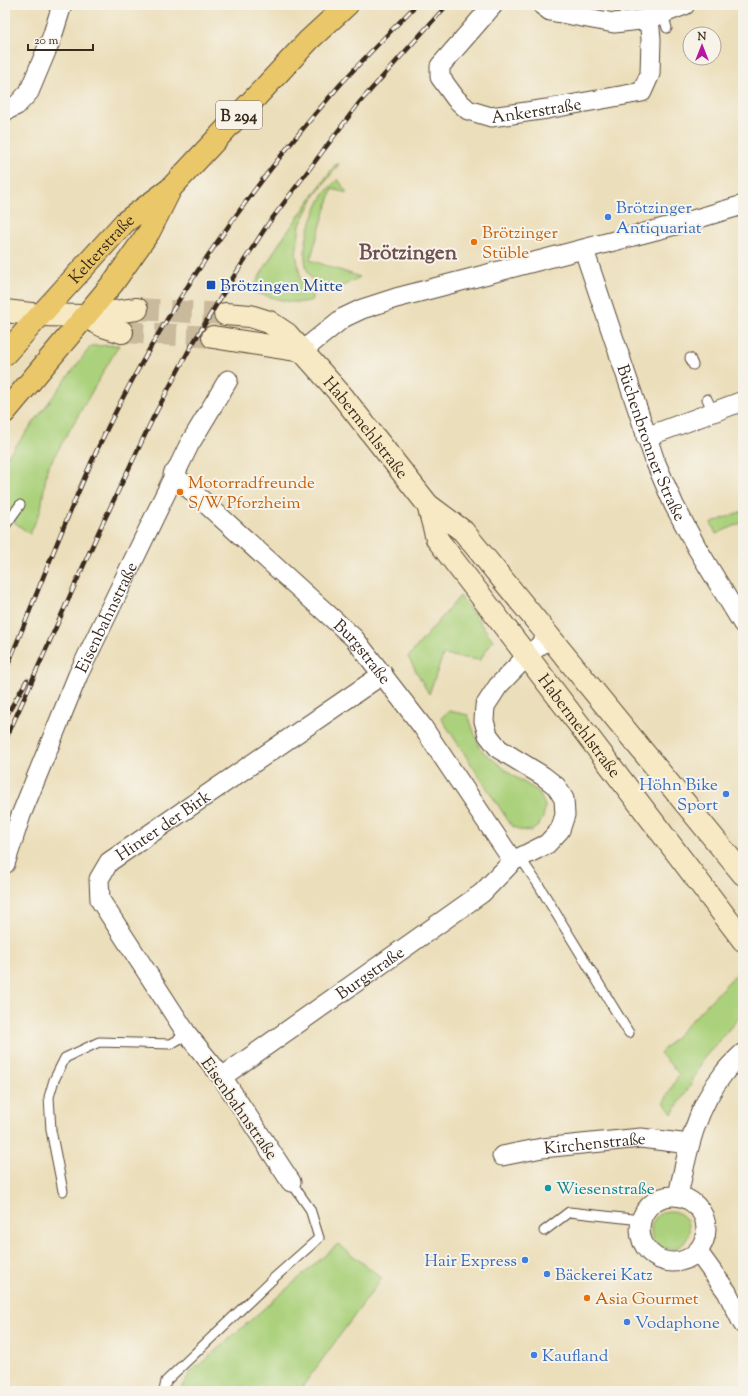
<svg xmlns="http://www.w3.org/2000/svg" width="748" height="1396" viewBox="0 0 748 1396" font-family="'Sorts Mill Goudy',serif">
	<rect width="100%" height="100%" fill="#f7f3e8"/>
	<filter id="ink" filterUnits="userSpaceOnUse"><feTurbulence type="fractalNoise" baseFrequency=".025" numOctaves="2"/><feDisplacementMap in="SourceGraphic" scale="8" xChannelSelector="R" yChannelSelector="G"/><feConvolveMatrix kernelMatrix="1 2 1 2 8 2 1 2 1" color-interpolation-filters="sRGB"/></filter>
	<filter id="wash" filterUnits="userSpaceOnUse"><feTurbulence type="fractalNoise" baseFrequency=".012" numOctaves="4" result="noise"/><feDisplacementMap in="SourceGraphic" scale="16" xChannelSelector="R" yChannelSelector="G"/><feGaussianBlur stdDeviation="0.9" result="paint"/><feColorMatrix in="noise" values="0 0 0 0 0 0 0 0 0 0 0 0 0 0 0 0 0 1.4 0 .05"/><feComposite in="paint" operator="in"/></filter>
	<g filter="url(#wash)">
		<rect width="100%" height="100%" fill="#ebdeba"/>
		<g fill="#abd17c" stroke="#737e4d">
			<path d="M339,164L315,195L300,225L296,254L301,280L312,296V300C295,307 268,296 251,291L278,245L335,165Z"/>
			<path d="M338,179L347,193L332,189L310,260L360,277L331,292C328,291 323,291 320,288C293,268 308,225 320,201C324,193 331,186 338,179Z"/>
			<path d="M119,345L47,469L41,509L30,534L6,516L5,518V459L22,438L91,346Z"/>
			<path d="M743,511V522L716,534L711,523Z"/>
			<path d="M460,596L493,640L480,660L443,655L429,694L408,657Z"/>
			<path d="M449,711L468,715L480,749L512,775L539,792L545,806L543,818L538,826L531,831L519,830L511,825L441,718Z"/>
			<path d="M742,968L743,969V1013L704,1058L687,1091L672,1114L664,1102L679,1074L660,1053Z"/>
			<circle cx="670" cy="1230" r="19"/>
			<path d="M338,1244L382,1278L299,1391H179L190,1373Z"/>
		</g>
	</g>
	<g filter="url(#ink)">
		<g fill="none" stroke-linecap="round" stroke-linejoin="round">
			<g stroke="#c8ba9b" stroke-width="22" stroke-dasharray="22 11" stroke-linecap="butt">
				<path d="M137,309L225,314"/>
				<path d="M122,332L213,337"/>
			</g>
			<defs>
				<g id="lane">
					<path d="M663,14L667,28"/>
					<path d="M690,358L693,365"/>
					<path d="M707,399L713,412"/>
					<path d="M5,526L20,505"/>
					<path d="M521,859L538,884L629,1033"/>
					<path d="M63,1191L51,1130L49,1097L54,1080L65,1058L99,1042L171,1044L187,1034"/>
					<path d="M544,1231L569,1212L641,1220"/>
					<path d="M164,1391L166,1381L275,1277L319,1238L310,1209L291,1182"/>
				</g>
				<g id="street">
					<path id="s1" d="M493,5L440,66V77L456,99L468,110L491,117L547,109L642,92L650,74L651,39L649,19"/>
					<path d="M542,5L550,11L614,23L649,19L685,5"/>
					<path d="M5,111L17,105L29,92L52,37L62,5"/>
					<path id="s2" d="M584,250L655,461L674,505L697,548L743,624"/>
					<path d="M302,351L343,318L362,309L396,298L679,224L743,205"/>
					<path d="M646,437L743,401"/>
					<path id="s3" d="M173,474L354,638L422,726L513,861"/>
					<path id="s4" d="M5,864L21,815L78,675L189,445L228,380"/>
					<path id="s5" d="M222,1077L482,893L513,861L547,844L560,830L565,815L564,799L556,786L543,776L499,749L488,735L484,721L485,706L498,686L527,656L550,637"/>
					<path id="s6" d="M502,1156L542,1148L641,1138L689,1144"/>
					<path id="s7" d="M291,1182L222,1077L187,1034L100,900L99,879L109,862L383,674"/>
					<path d="M678,1196C687,1153 695,1109 724,1073C729,1066 736,1060 743,1053"/>
					<circle cx="673" cy="1229" r="33"/>
					<path d="M698,1252L727,1292L743,1324"/>
				</g>
				<g id="secondary">
					<path d="M5,311L40,315L84,316L137,309"/>
					<path id="s8" d="M225,314L250,316L269,322L287,334L343,397L428,505L463,531L743,874"/>
					<path d="M84,316L103,326L122,332"/>
					<path d="M213,337L302,351"/>
					<path id="s9" d="M428,505L437,539L527,656L743,940"/>
				</g>
				<g id="primary">
					<path id="s10" d="M5,354L125,222L170,189L309,40L347,5"/>
					<path d="M5,412L113,283L149,232L169,192"/>
				</g>
			</defs>
			<use href="#lane" stroke="#554535" stroke-width="11"/>
			<use href="#street" stroke="#554535" stroke-width="21"/>
			<use href="#secondary" stroke="#554535" stroke-width="24"/>
			<use href="#primary" stroke="#554535" stroke-width="24"/>
			<use href="#lane" stroke="#fff" stroke-width="9"/>
			<use href="#street" stroke="#fff" stroke-width="19"/>
			<use href="#secondary" stroke="#f7e9c3" stroke-width="22"/>
			<use href="#primary" stroke="#eac769" stroke-width="22"/>
			<defs>
				<g id="rail">
					<path d="M5,672C35,599 63,524 96,452C158,319 243,196 339,86C364,58 390,32 416,5"/>
					<path d="M5,718L27,680"/>
					<path d="M5,741L99,531L153,418L189,350L227,287L268,224L359,103L447,5"/>
				</g>
			</defs>
			<use href="#rail" stroke="#3b2a1e" stroke-width="4.5"/>
			<use href="#rail" stroke="#f7f3e8" stroke-width="3" stroke-dasharray="9" stroke-linecap="butt"/>
		</g>
	</g>
	<g fill="#3f7fe0" stroke="#f7f3e8" stroke-width="1.5">
		<circle cx="608" cy="217" r="4"/>
		<circle cx="726" cy="794" r="4"/>
		<circle cx="525" cy="1260" r="4"/>
		<circle cx="547" cy="1274" r="4"/>
		<circle cx="627" cy="1322" r="4"/>
		<circle cx="534" cy="1355" r="4"/>
	</g>
	<g fill="#e8710a" stroke="#f7f3e8" stroke-width="1.5">
		<circle cx="474" cy="242" r="4"/>
		<circle cx="180" cy="492" r="4"/>
		<circle cx="587" cy="1298" r="4"/>
	</g>
	<rect fill="#1a4fb4" stroke="#f7f3e8" stroke-width="1.5" x="206" y="280" width="10" height="10" rx="2"/>
	<circle fill="#0f9aa8" stroke="#f7f3e8" stroke-width="1.5" cx="548" cy="1188" r="4"/>
	<g text-anchor="middle" stroke-width="4" stroke-linejoin="round" paint-order="stroke">
		<rect fill="#f7f3e8" stroke="#73665b" stroke-width="1" x="216" y="101" width="46" height="28" rx="3"/>
		<g font-size="16" font-weight="bold" fill="#3b2a1e">
			<text x="239" y="121">B 294</text>
		</g>
		<g font-size="17" fill="#3b2a1e" stroke="#f7f3e8">
			<text dy="6" stroke="none"><textPath href="#s1" startOffset="205">Ankerstraße</textPath></text>
			<text dy="6" stroke="none"><textPath href="#s10" startOffset="143">Kelterstraße</textPath></text>
			<text dy="6" stroke="none"><textPath href="#s8" startOffset="189">Habermehlstraße</textPath></text>
			<text dy="6" stroke="none"><textPath href="#s2" startOffset="204">Büchenbronner Straße</textPath></text>
			<text dy="6" stroke="none"><textPath href="#s4" startOffset="267">Eisenbahnstraße</textPath></text>
			<text dy="6" stroke="none"><textPath href="#s3" startOffset="260">Burgstraße</textPath></text>
			<text dy="6" stroke="none"><textPath href="#s9" startOffset="270">Habermehlstraße</textPath></text>
			<text dy="6" stroke="none"><textPath href="#s7" startOffset="447">Hinter der Birk</textPath></text>
			<text dy="6" stroke="none"><textPath href="#s5" startOffset="181">Burgstraße</textPath></text>
			<text transform="translate(240 1108) rotate(55)" y="6">Eisenbahnstraße</text>
			<text dy="6" stroke="none"><textPath href="#s6" startOffset="94">Kirchenstraße</textPath></text>
		</g>
		<g font-size="17" fill="#366cbe" stroke="#f7f3e8" text-anchor="start">
			<text x="616" y="213">Brötzinger<tspan x="616" dy="20">Antiquariat</tspan></text>
			<text x="718" y="790" text-anchor="end">Höhn Bike<tspan x="718" dy="20">Sport</tspan></text>
			<text x="517" y="1266" text-anchor="end">Hair Express</text>
			<text x="555" y="1280">Bäckerei Katz</text>
			<text x="635" y="1328">Vodaphone</text>
			<text x="542" y="1361">Kaufland</text>
		</g>
		<g font-size="17" fill="#c56008" stroke="#f7f3e8" text-anchor="start">
			<text x="482" y="238">Brötzinger<tspan x="482" dy="20">Stüble</tspan></text>
			<text x="188" y="488">Motorradfreunde<tspan x="188" dy="20">S/W Pforzheim</tspan></text>
			<text x="595" y="1304">Asia Gourmet</text>
		</g>
		<g font-size="17" fill="#164399" stroke="#f7f3e8" text-anchor="start">
			<text x="220" y="291">Brötzingen Mitte</text>
		</g>
		<g font-size="17" fill="#0d838f" stroke="#f7f3e8" text-anchor="start">
			<text x="556" y="1194">Wiesenstraße</text>
		</g>
		<g font-size="21" font-weight="bold" fill="#6e5054" stroke="#f7f3e8">
			<text x="408" y="259">Brötzingen</text>
		</g>
	</g>
	<rect width="748" height="1396" fill="none" stroke="#f7f3e8" stroke-width="20"/>
	<g transform="translate(702 46)"><circle r="19" fill="#f7f3e8" stroke="#aca397"/>
	<path d="M0-3L7 15L0 10L-7 15Z" fill="#b5179e"/>
	<text y="-6" font-size="11" font-weight="bold" text-anchor="middle" fill="#3b2a1e">N</text>
	</g>
	<path d="M28 44v6h65v-6" fill="none" stroke="#3b2a1e" stroke-width="2"/>
	<text x="34" y="44" font-size="12" fill="#3b2a1e" stroke="#f7f3e8" stroke-width="3" paint-order="stroke">20 m</text>
</svg>
